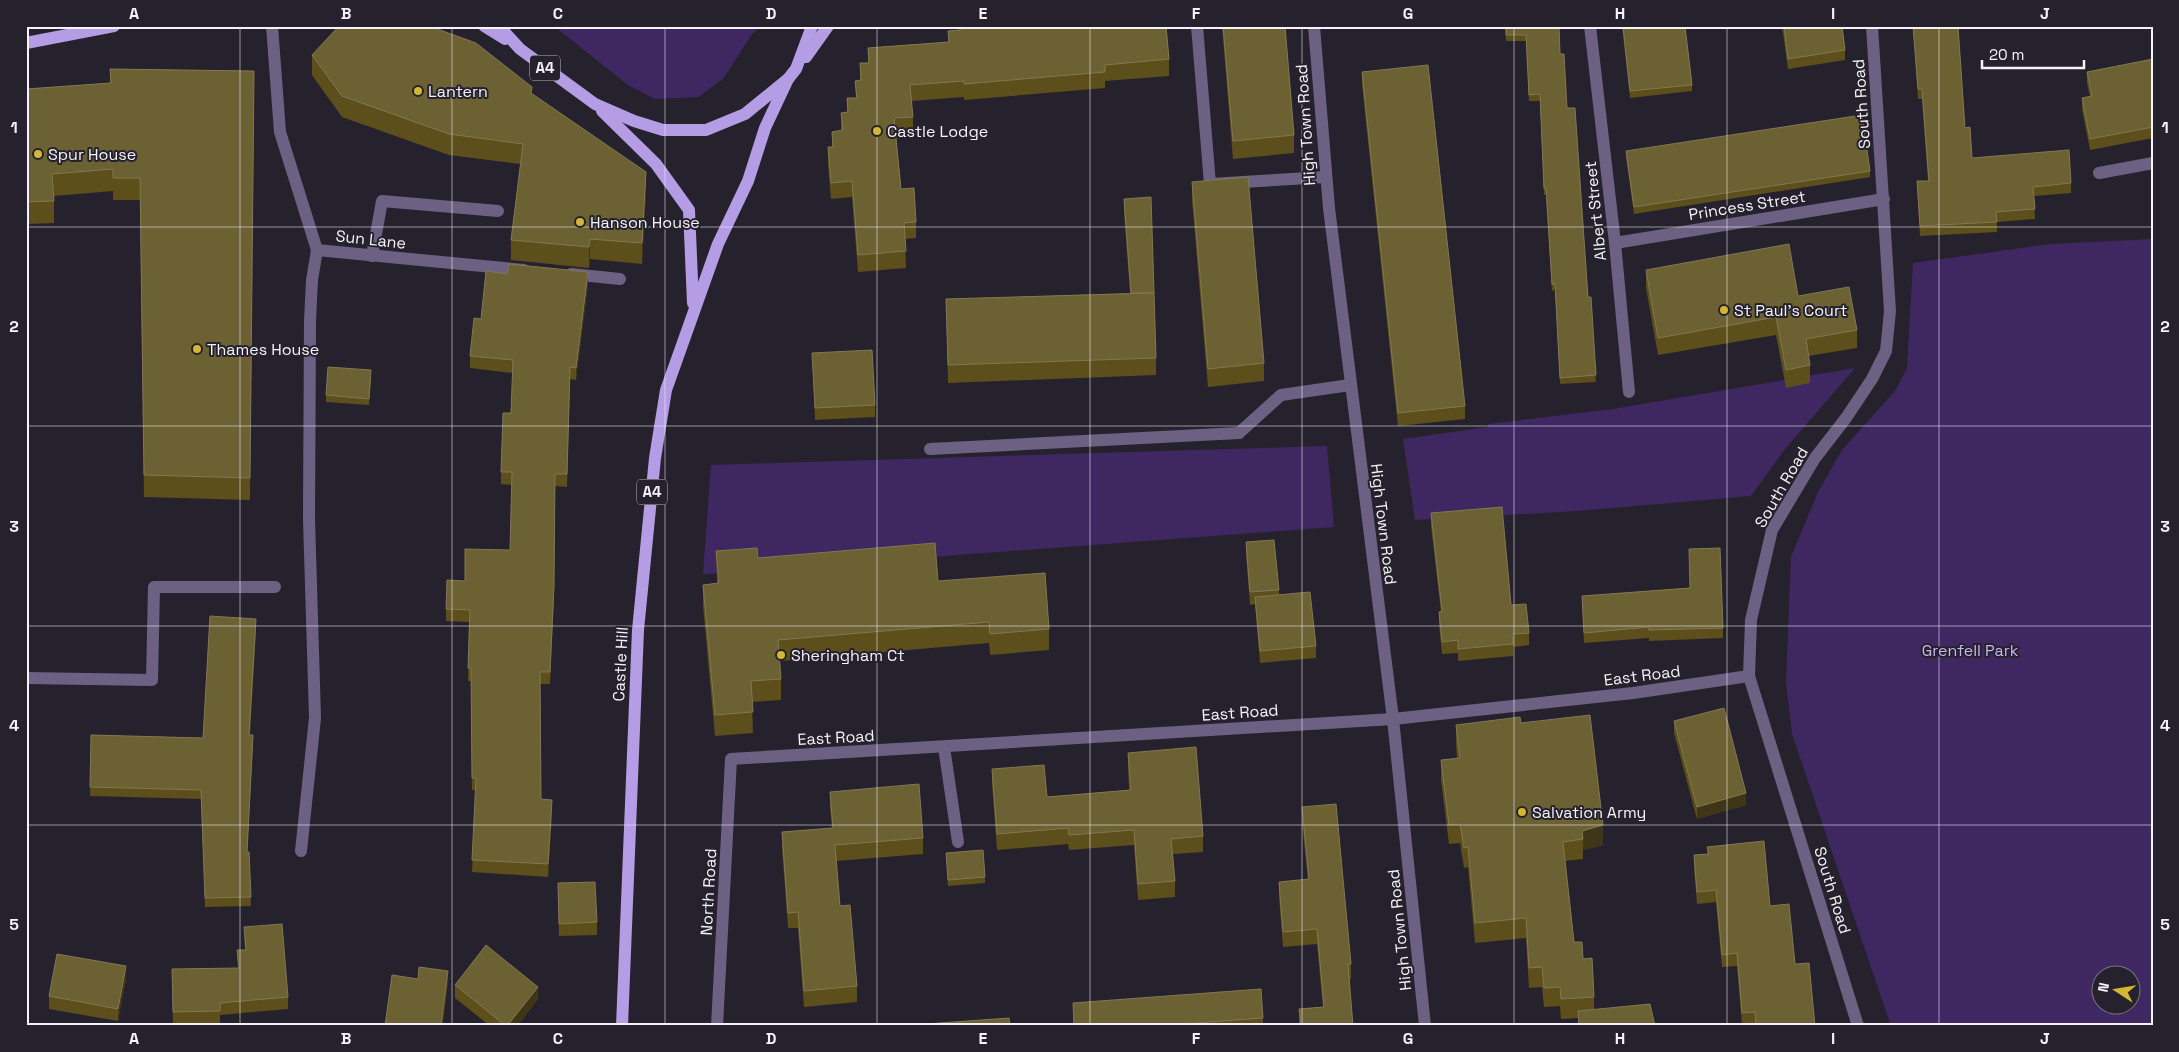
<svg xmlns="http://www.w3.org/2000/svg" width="2179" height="1052" viewBox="0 0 2179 1052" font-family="'Space Grotesk',sans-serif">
	<rect width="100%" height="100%" fill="#26222d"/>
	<g fill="#3f2862" fill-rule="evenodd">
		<path d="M554,26H760L752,34L723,79L698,97L655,99L628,85Z"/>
		<path d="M2153,239V1026H1891L1792,734L1786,682L1791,557L1818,492L1842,450L1895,391L1907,368L1913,263L2051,244ZM2102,974H2132V1004H2102Z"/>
		<path d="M1855,368L1785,449L1751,496L1577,511L1415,520L1403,439L1488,427V424L1613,409Z"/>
		<path d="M1327,446L1334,527L703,574L711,465Z"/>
	</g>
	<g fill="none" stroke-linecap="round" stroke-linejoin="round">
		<g stroke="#6c6183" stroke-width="12">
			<path d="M272,26L280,132L317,250L524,270"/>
			<path d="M1197,26L1210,184L1325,177"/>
			<path d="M372,256L382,201L498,211"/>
			<path d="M571,274L620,279"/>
			<path d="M930,449L1239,433"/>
			<path d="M944,747L958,842"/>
			<path d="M301,851L315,718L309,519L310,321L312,280L317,250"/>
		</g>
		<g stroke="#6c6183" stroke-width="12">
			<path d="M1314,26L1329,208L1393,719L1425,1026"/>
			<path d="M1590,26L1615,243L1629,392"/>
			<path d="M2099,173L2153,163"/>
			<path d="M1615,243L1884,199"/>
			<path d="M1239,433L1281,395L1350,385"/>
			<path d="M26,678L152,680L154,587H275"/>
			<path d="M717,1026L731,759L1393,719L1633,693L1749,676"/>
			<path d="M1858,1026L1749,676L1751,620L1772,530L1815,458L1846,418L1872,379L1886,351L1890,311L1872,26"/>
		</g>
		<g stroke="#b49de4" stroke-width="12">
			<path d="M484,26L505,39"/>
			<path d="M499,26L520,49L595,104L634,121L663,130H706L745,114L788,79L796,69L812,26"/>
			<path d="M26,43L114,26"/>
			<path d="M806,57L828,26"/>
			<path d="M602,111L656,164L689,210L693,303"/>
			<path d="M622,1026L638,630L655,458L666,390L718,244L748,181L765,128L788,79"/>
		</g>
	</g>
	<g fill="#5c4f1b">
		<path d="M959,26H1166L1169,59V76L1105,81V88L964,100V97L911,101L913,117V133L896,135L901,189L916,222V238L905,239L906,268L858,272L852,197L831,199L828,164V147H832V132L841,131V113L847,112V98H856L855,81L860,80V63H868V48L948,42V31L959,30Z"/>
		<path d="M1222,26H1285L1294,135V153L1233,159Z"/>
		<path d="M1505,26H1559L1560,54L1588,297L1596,382L1560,384L1555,290L1552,291L1546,195H1544L1540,101H1529L1526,41H1506Z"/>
		<path d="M1622,26H1685L1692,85V91L1630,98Z"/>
		<path d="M1782,26H1842L1845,50V60L1788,69Z"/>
		<path d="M1913,26H1958L1965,128L1972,158L2071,183V193L2034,196L2035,219L1997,222V232L1920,236L1917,181H1928L1922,99H1918Z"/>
		<path d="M312,55L532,94L646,192L642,264L590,259L589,268L511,260V240L521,164L449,155L342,117L312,75Z"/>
		<path d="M2153,59V138L2090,150L2082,109V98L2090,97L2087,83V72Z"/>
		<path d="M110,69L254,71L250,500L144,497L140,200H113V191L54,196V223L26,224V89L110,83Z"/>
		<path d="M1362,72L1465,406V419L1398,426L1362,84Z"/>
		<path d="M1626,151L1870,171V177L1634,214L1626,157Z"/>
		<path d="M1192,182L1264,363V381L1208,387L1192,200Z"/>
		<path d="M1124,199L1156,358V375L948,383L946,299L1130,293L1124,212Z"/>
		<path d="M1646,270L1798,296L1857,330V348L1808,356L1810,365V383L1786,388L1776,335L1658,355L1646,288Z"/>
		<path d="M588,284L576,380L570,379L567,487L555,486L554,597L550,684H540L541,799L552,812L548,877L472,872L476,790H472L471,681H468L469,622L446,621V609L465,581L510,550L512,485L501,484V472L511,413L513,373L470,368V356Z"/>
		<path d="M812,353L875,405V417L815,420Z"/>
		<path d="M371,376L369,405L326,402V395Z"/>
		<path d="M1431,513L1511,605L1529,633V645L1513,647V656L1458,661V653L1442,654L1439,624V612H1441L1431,526Z"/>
		<path d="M1246,542L1279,590V595L1316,646V658L1260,663L1255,604L1250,605L1246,555Z"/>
		<path d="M716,551L758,558L938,581L1049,629V650L990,655L989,643L780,661L781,679V700L752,702L753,733L715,736L703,606V585L717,583Z"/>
		<path d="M1690,588L1723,628V638L1649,641V638L1584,643L1582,596Z"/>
		<path d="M256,628L250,735L253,744L247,852H249L251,906L205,907L201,799L90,796L91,735L203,738Z"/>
		<path d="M1674,721L1746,805L1697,819L1674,733Z"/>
		<path d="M1521,723L1603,845L1583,850V859L1565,861L1574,942L1583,959L1594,997V1009L1655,1026H1578V1018L1561,1019L1560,1006L1544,1007L1542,987L1529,988L1526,938L1475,943L1468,867L1464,868L1460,843L1449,844L1441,780V760L1457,759L1456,745V725Z"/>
		<path d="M1128,753L1203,836V852L1173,854L1175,881V897L1138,900L1134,845L1069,850L1068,844L997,850L992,784V769L1047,797L1129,790L1128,768Z"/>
		<path d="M830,792L923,838V854L836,861L840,906L857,986V1002L804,1007L798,928H788L782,848V832L832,828L830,807Z"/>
		<path d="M1302,807L1351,964V979H1349L1353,1026H1299V1009L1323,1007L1317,944L1283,947L1279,897V882L1308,880L1302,822Z"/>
		<path d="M1707,847L1770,906L1795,964L1815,1026H1828H1755V1024L1742,1025L1737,966L1722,967L1716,902L1697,904L1694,868V855L1707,854Z"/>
		<path d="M946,853L985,877V883L948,886Z"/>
		<path d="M558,883L597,922V935L559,936Z"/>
		<path d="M244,927L288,997V1009L220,1015V1023L173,1024L172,969L238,968L237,950H245Z"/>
		<path d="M126,979L118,1021L49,1009V996Z"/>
		<path d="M455,985L538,999L517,1026H490L455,998Z"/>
		<path d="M1073,1003L1263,1018V1026H1073Z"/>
	</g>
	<g fill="#3f3618">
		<path d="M646,172V192L642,264V243Z"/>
		<path d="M590,239V259L589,268V247Z"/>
		<path d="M588,272V284L576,380V368Z"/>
		<path d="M570,367V379L567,487V474Z"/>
		<path d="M555,474L554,597L550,684V672Z"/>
		<path d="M256,619V628L249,744V735Z"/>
		<path d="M1746,793V805L1697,819V807Z"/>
		<path d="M552,800V812L548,877V864Z"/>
		<path d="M1603,825V845L1583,850V839L1582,831Z"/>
		<path d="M126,966V979L118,1021V1009Z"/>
		<path d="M448,971V984L443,1026H441Z"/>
		<path d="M538,987V999L517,1026H507Z"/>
	</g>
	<g fill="#6c6133" stroke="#827852">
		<path d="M339,26H429L476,43L532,87L531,93L646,172L642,243L590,239L589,247L511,240L523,144L449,134L342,96L312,55Z"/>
		<path d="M960,26H1166L1169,59L1105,65V72L964,84V81L910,85L913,117L894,118L901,189L914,188L916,222L904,223L906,251L858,255L852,181L831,183L828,147H833L832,132L843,130L841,113L848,112L847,98H857L855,81L861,80L860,63H869L868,48L949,42L948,31L960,30Z"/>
		<path d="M1223,26H1285L1294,135L1233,141Z"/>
		<path d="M1506,26H1559L1560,54H1564L1567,108H1575L1588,297H1591L1596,375L1560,378L1555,284H1552L1546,188H1544L1540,94L1529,95L1526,35H1506Z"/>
		<path d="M1623,26H1685L1692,85L1630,91Z"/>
		<path d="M1784,26H1842L1845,50L1788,59Z"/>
		<path d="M1913,26H1958L1965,128L1970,127L1972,158L2069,150L2071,183L2033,187L2035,209L1996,212L1997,222L1920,226L1917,181H1929L1922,89H1918Z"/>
		<path d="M2153,59V127L2090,139L2082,98L2092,96L2087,72Z"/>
		<path d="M1428,65L1465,406L1398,413L1362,72Z"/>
		<path d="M110,69L254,71L250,478L144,475L140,178H113V169L52,174L54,201L26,202V89L111,83Z"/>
		<path d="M1862,115L1870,171L1634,207L1626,151Z"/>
		<path d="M1248,177L1264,363L1208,369L1192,182Z"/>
		<path d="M1151,197L1154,293H1131L1124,199Z"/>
		<path d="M1789,244L1798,296L1849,287L1857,330L1806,339L1810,365L1786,370L1776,317L1658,338L1646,270Z"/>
		<path d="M509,264L588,272L576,368L570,367L567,474H555L554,585L550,672H540L541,799L552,800L548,864L472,860L476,778H472L471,668H468L470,610L446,609L447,580L465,581V549L510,550L512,472H501L503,413H511L513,360L470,356L474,318L481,319L486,271L507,274Z"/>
		<path d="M1154,293L1156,358L948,365L946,299Z"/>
		<path d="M872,350L875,405L815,408L812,353Z"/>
		<path d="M328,367L371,370L369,399L326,395Z"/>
		<path d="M1502,507L1511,605L1526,604L1529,633L1512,634L1513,644L1458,649V640L1442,642L1439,612L1442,611L1431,513Z"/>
		<path d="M1274,540L1279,590L1250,592L1246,542Z"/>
		<path d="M935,543L938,581L1045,573L1049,629L990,634L989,622L778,640L781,679L751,681L753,712L715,715L703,585L719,583L716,551L757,548L758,558Z"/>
		<path d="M1720,548L1723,628L1649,630V627L1584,633L1582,596L1690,588L1689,549Z"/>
		<path d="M1310,592L1316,646L1260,651L1255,597Z"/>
		<path d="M210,616L256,619L249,735H253L247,852H249L251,897L205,898L201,790L90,787L91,735L203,738Z"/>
		<path d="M1724,708L1746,793L1697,807L1674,721Z"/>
		<path d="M1590,715L1603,825L1582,831L1583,839L1563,842L1574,942H1582L1583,959L1592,958L1594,997L1561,999L1560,987L1544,988L1542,967L1529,968L1526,918L1475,923L1468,847L1464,848L1460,824L1449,825L1441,760L1460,758L1456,725L1520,717L1521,723Z"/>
		<path d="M1196,747L1203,836L1171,839L1175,881L1138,884L1134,830L1069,835L1068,828L997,834L992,769L1044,765L1047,797L1131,790L1128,753Z"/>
		<path d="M919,784L923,838L835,845L840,906L850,905L857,986L804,991L798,912L788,913L782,832L833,828L830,792Z"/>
		<path d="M1336,804L1351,964H1348L1353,1026H1301L1299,1009L1324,1007L1317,929L1283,932L1279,882L1309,879L1302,807Z"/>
		<path d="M1764,841L1770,906L1789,904L1795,964L1809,963L1815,1026L1828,1025V1026H1756L1755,1012L1742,1013L1737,953L1722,955L1716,890L1697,892L1694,855L1709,854L1707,847Z"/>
		<path d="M983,850L985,877L948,880L946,853Z"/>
		<path d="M595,882L597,922L559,924L558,883Z"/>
		<path d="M282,924L288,997L220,1003V1011L173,1012L172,969L239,968L237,950H246L244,927Z"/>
		<path d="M486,945L538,987L507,1026H506L455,985Z"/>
		<path d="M57,954L126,966L118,1009L49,996Z"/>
		<path d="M419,967L448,971L441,1026H385L392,975L418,979Z"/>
		<path d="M1261,989L1263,1018L1155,1026H1074L1073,1003Z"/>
		<path d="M1650,1004L1655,1026H1579L1578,1011Z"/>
		<path d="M1009,1018L1010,1026H898Z"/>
	</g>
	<path fill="none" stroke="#f5f2fa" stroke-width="1" stroke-opacity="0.55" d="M240,26V1026M452,26V1026M665,26V1026M877,26V1026M1090,26V1026M1302,26V1026M1514,26V1026M1727,26V1026M1939,26V1026M26,227H2153M26,426H2153M26,626H2153M26,825H2153"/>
	<g fill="#d5b534" stroke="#26222d" stroke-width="2">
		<circle cx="418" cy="91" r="5"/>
		<circle cx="877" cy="131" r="5"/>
		<circle cx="38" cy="154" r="5"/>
		<circle cx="580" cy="222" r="5"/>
		<circle cx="1724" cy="310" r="5"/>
		<circle cx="197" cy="349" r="5"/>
		<circle cx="781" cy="655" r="5"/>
		<circle cx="1522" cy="812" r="5"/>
	</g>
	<g text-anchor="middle" stroke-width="4" stroke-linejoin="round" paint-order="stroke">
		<g fill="#26222d" stroke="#b7b4bc" stroke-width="1">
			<rect x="530" y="55.5" width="30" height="25" rx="4"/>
			<rect x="637" y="479.5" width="30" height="25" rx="4"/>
		</g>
		<g font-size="15" font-weight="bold" fill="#f5f2fa">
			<text x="545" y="73">A4</text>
			<text x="652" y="497">A4</text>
		</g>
		<g font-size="16" fill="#f5f2fa" stroke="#26222d" text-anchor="start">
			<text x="428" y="97">Lantern</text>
			<text x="887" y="137">Castle Lodge</text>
			<text x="48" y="160">Spur House</text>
			<text x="590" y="228">Hanson House</text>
			<text x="1734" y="316">St Paul's Court</text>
			<text x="207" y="355">Thames House</text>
			<text x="791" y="661">Sheringham Ct</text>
			<text x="1532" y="818">Salvation Army</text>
		</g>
		<g font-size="16" fill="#f5f2fa" stroke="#26222d">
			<text transform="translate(1861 104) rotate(-94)" y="6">South Road</text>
			<text transform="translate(1305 125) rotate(-94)" y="6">High Town Road</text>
			<text transform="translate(1747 205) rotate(-9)" y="6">Princess Street</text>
			<text transform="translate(1595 211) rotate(-96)" y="6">Albert Street</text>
			<text transform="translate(371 239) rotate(6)" y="6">Sun Lane</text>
			<text transform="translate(1781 487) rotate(-60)" y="6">South Road</text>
			<text transform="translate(1384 524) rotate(83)" y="6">High Town Road</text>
			<text transform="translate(620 664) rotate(-87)" y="6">Castle Hill</text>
			<text transform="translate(1642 675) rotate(-7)" y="6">East Road</text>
			<text transform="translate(1240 712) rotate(-4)" y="6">East Road</text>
			<text transform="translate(836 737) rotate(-3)" y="6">East Road</text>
			<text transform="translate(1833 890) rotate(73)" y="6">South Road</text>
			<text transform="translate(708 892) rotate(-87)" y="6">North Road</text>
			<text transform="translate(1399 930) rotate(-96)" y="6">High Town Road</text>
		</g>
		<g font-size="16" fill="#c8b4f3" stroke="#26222d">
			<text x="1970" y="656">Grenfell Park</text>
		</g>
	</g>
	<rect width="2179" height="1052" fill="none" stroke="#26222d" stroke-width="55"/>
	<g transform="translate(2116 990) rotate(282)"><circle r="24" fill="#26222d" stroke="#79757f"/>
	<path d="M0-4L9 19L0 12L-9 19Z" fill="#d5b534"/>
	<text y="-8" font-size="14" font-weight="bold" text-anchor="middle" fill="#f5f2fa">N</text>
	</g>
	<path d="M1982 60v8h102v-8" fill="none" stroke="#f5f2fa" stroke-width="2.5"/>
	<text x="1989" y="60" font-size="15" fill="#f5f2fa" stroke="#26222d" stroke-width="4" paint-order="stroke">20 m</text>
	<rect x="28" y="28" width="2124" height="996" fill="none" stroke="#f5f2fa" stroke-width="2"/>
	<g font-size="16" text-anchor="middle" font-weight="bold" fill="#f5f2fa">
		<text x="134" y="19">A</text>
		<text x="346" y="19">B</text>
		<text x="558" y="19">C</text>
		<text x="771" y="19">D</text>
		<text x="983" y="19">E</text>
		<text x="1196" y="19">F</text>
		<text x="1408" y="19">G</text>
		<text x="1620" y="19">H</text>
		<text x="1833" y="19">I</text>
		<text x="2045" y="19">J</text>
		<text x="14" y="133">1</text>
		<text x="2165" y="133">1</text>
		<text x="14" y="332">2</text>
		<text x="2165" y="332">2</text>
		<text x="14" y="532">3</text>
		<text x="2165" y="532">3</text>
		<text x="14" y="731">4</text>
		<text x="2165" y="731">4</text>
		<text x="14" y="930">5</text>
		<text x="2165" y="930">5</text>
		<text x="134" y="1044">A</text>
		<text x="346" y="1044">B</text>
		<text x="558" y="1044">C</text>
		<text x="771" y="1044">D</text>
		<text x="983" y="1044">E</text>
		<text x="1196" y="1044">F</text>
		<text x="1408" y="1044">G</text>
		<text x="1620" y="1044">H</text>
		<text x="1833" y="1044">I</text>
		<text x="2045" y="1044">J</text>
	</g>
</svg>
